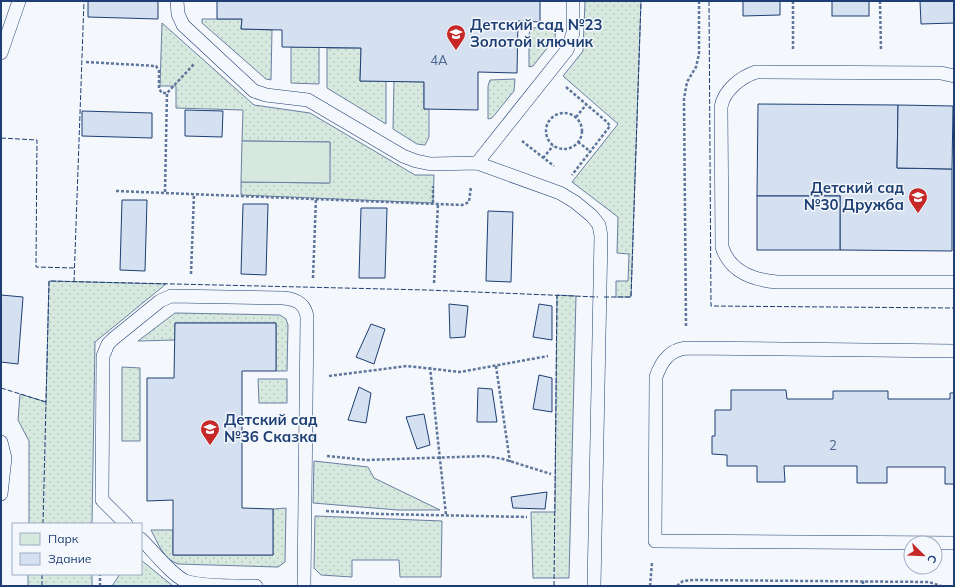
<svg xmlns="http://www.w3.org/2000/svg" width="955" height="587" viewBox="0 0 955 587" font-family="Mulish,sans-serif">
	<defs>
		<pattern id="green-dots" width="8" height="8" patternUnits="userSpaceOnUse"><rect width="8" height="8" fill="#d7e8df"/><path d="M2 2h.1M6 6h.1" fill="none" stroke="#b8c8c3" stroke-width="1.8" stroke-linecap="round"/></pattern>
	</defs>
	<rect width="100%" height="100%" fill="#f4f7fb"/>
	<g fill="url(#green-dots)" stroke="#687fa3">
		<path d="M585,1H641L631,297H616V281H628L629,254L617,253L618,217L572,182L618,124L563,76L583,51Z"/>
		<path d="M202,19H242L241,29L272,30L271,80L266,79L202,23Z"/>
		<path d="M162,23L254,105L310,113L415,175H434L433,203L241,195V182L329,183L330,142L242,141L243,110L176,108V86H160Z"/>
		<path d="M556,27L555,38L533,66L529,67V34L531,28Z"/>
		<path d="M291,47H319V84L291,83Z"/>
		<path d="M327,48H361L360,81H386V124L327,88Z"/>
		<path d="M515,79L514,91L492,118L488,119V86L490,80Z"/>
		<path d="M394,81L424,82V109H429V137L425,145L417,144L393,129Z"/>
		<path d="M49,281L166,284L95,342L92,524H29V441L18,420L20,394L46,402Z"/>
		<path d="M557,295L576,296L569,578H533L531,512H555Z"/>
		<path d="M175,313L280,315L286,319L288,325L287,371H276V323H175V340L138,341Z"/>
		<path d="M122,367L140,368V441H122Z"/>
		<path d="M258,379H287V403H259Z"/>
		<path d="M314,461L368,467L374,478L440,510H398L313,503Z"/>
		<path d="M286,508L285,562L278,567L178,564C163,559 158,543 151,530H173V555H273V509Z"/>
		<path d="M315,516L442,521L441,577H400L399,560H352V577L321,575L314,568Z"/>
		<path d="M141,560L173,586H112L120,574H141Z"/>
		<rect x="28" y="574" width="64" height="12"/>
	</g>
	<path fill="#d7e8df" stroke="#687fa3" d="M242,141L330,142V183L241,182Z"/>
	<g fill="#d5e0f0" stroke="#1d3f73">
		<path d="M88,1H158V19L88,17Z"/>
		<path d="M217,1H540V22L518,21L517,73L478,72V110L424,109V82L360,81L361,48L282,47V30L241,29L242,19H217Z"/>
		<path d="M743,1H780V15L743,16Z"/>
		<rect x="832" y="1" width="37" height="15"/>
		<path d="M920,1H954V23L921,24Z"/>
		<path d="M758,104L898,105L897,168L952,169V251L840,250V196H757Z"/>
		<path d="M898,105L953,106L952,169L897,168Z"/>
		<path d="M185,110L223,111L222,137L185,136Z"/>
		<path d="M82,111L152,113V138L82,136Z"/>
		<rect x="757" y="196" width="83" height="54"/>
		<path d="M122,200H147L145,271L120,270Z"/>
		<path d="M243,204H268L266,275L241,274Z"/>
		<path d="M361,208H387L385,278H359Z"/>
		<path d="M488,211L513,212L511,282L486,281Z"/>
		<path d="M1,295L23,297L18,364L1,362Z"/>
		<path d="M449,304L468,306L465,337L450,338Z"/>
		<path d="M539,304L552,306V340L533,337Z"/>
		<path d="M175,323H276V371H242V508L273,509V555H173V500L147,501V378H174Z"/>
		<path d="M371,324L385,329L374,364L356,357Z"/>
		<path d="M539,375L552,378V412L533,409Z"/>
		<path d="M359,387L371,393L366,423L348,420Z"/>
		<path d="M478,388L492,389L497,422H477Z"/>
		<path d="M731,390H786L787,399H833V391H888V399H950V393H954V484H945V467H887V483H857V466H784L785,482H757V466H727V455L712,454V436H715V410H731Z"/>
		<path d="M424,414L430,445L417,449L406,417Z"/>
		<path d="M547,492L545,509L513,508L511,497Z"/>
	</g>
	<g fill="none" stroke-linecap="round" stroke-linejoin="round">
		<defs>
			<g id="lane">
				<path d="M177,1L178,14L183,25L254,91L266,95L308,100L403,156L416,161L431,164L477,163L560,193L575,202L592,216L599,225L601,236L594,586"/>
				<path d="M1,53L19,1"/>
				<path d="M954,76L941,73L756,72C741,77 724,90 721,107L722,247C730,272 753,280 777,282H954"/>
				<path d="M477,163L567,50L573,33V1"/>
				<path d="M954,351L686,348C669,350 661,362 656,377L655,541L954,543"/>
				<path d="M1,442L5,458L1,494"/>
				<path d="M126,524L102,500L103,356L108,344L113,339L160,301L171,296L283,298C296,299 305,303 307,317L304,586"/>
				<path d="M141,539C153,551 171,574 185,581C202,587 236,586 256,586"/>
			</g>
		</defs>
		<use href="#lane" stroke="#1d3f73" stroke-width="14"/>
		<g stroke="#5e769c" stroke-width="2.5" stroke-dasharray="3 2" stroke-linecap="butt">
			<path d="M793,1V50"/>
			<path d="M880,1L881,50"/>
			<path d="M86,62L156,66L159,71V89L162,93H167"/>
			<path d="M566,87L607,122L610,126L572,175"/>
			<circle cx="564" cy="131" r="18"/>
			<path d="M576,117L586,105"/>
			<path d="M522,141L554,166"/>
			<path d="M578,142L591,152"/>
			<path d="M543,158L553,146"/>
			<path d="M116,191L462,205L469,202L471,186"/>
			<path d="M165,192L167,93L194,64"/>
			<path d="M433,203V186"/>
			<path d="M191,274L194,194"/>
			<path d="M313,278L316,198"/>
			<path d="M434,283L438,204"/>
			<path d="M686,326L684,99L687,82L696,67L699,54V1"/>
			<path d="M496,366L510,462"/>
			<path d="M430,367L446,515"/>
			<path d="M329,376L407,366L460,372L548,356"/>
			<path d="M327,456L367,460L486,456L503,459L551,474"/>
			<path d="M326,511L381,514L527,517"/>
			<path d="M863,581V586"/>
			<path d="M100,586V574"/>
			<path d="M650,586L652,563"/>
			<path d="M677,586L683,581L694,580L929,582L941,586"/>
		</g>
		<use href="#lane" stroke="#f4f7fb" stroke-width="13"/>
		<g stroke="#1d3f73" stroke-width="1" stroke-dasharray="5 2" stroke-linecap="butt">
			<path d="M709,1L711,306L954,308"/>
			<path d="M1,138L37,140L36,267L75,268"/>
			<path d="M74,282L84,1"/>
			<path d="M604,297H631L641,1"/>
			<path d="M1,388L46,402"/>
			<path d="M43,524L49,281L427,290L598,297"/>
			<path d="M42,586V574"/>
			<path d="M554,586L557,295"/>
		</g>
	</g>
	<defs>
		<symbol id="school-pin" viewBox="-11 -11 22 30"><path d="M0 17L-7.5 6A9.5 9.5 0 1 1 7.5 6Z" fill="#c62828" stroke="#f4f7fb"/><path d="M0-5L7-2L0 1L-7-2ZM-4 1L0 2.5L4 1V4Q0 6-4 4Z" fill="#fff"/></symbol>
	</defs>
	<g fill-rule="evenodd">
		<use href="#school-pin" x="445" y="23" width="22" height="30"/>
		<use href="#school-pin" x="907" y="186" width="22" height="30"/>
		<use href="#school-pin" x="199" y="418" width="22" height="30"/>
	</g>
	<g text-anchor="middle" stroke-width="3" stroke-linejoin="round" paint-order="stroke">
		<g font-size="13" fill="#4b6792">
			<text x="439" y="65">4А</text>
			<text x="833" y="450">2</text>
		</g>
		<g font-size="15" font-weight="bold" fill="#1d3f73" stroke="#f4f7fb" text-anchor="start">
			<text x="470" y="30">Детский сад №23<tspan x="470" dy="17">Золотой ключик</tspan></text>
			<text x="904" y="193" text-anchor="end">Детский сад<tspan x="904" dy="17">№30 Дружба</tspan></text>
			<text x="224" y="425">Детский сад<tspan x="224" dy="17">№36 Сказка</tspan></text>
		</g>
	</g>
	<rect width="955" height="587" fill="none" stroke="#1d3f73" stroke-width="4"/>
	<rect x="12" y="523" width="130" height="52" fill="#f4f7fb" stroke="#9eadc5"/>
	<rect x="20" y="533" width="20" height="12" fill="#d7e8df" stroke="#9eadc5"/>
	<text x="48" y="543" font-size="12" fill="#1d3f73">Парк</text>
	<rect x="20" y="553" width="20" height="12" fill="#d5e0f0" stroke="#9eadc5"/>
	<text x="48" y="563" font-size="12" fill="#1d3f73">Здание</text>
	<g transform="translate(923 555) rotate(113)"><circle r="19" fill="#f4f7fb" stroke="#9eadc5"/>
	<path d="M0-3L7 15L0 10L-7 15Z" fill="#c62828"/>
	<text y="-6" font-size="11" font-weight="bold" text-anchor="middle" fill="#1d3f73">С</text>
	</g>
</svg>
